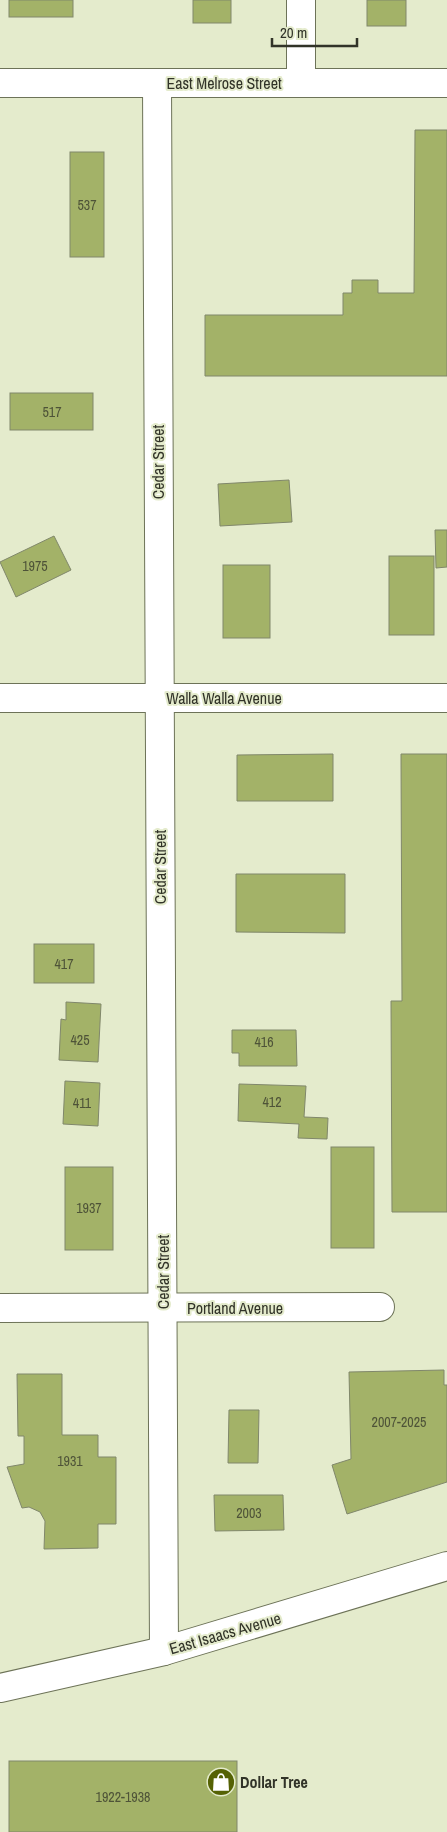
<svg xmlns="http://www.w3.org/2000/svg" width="447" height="1832" viewBox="0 0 447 1832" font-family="'Archivo Narrow',sans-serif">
	<rect width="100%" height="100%" fill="#e4ebcc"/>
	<g fill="#a3b268" stroke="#80876b">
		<rect x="9" y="0" width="64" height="17"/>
		<rect x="193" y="0" width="38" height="23"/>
		<rect x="367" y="0" width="39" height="26"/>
		<path d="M415,130H447V376H205V315H343V293H352V280H378V293H414Z"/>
		<rect x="70" y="152" width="34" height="105"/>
		<rect x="10" y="393" width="83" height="37"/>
		<path d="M289,480L292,522L220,526L218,484Z"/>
		<path d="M435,530H447V567L436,568Z"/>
		<path d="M54,536L71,570L16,597L0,562Z"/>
		<rect x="389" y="556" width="45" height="79"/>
		<rect x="223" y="565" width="47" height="73"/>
		<path d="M333,754V801H237V755Z"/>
		<path d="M401,754H447V1212H392L391,1001H402Z"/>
		<path d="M236,874H345V933L236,932Z"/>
		<rect x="34" y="944" width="60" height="39"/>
		<path d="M66,1002L101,1004L98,1062L59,1060L61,1019L66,1020Z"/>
		<path d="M232,1030H296L297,1066H239V1053H232Z"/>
		<path d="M65,1081L100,1083L98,1126L63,1124Z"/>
		<path d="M239,1084L306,1086L304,1117L328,1118L327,1139L298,1138L299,1124L238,1121Z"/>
		<rect x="331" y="1147" width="43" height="101"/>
		<rect x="65" y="1167" width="48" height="83"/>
		<path d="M444,1370V1385H447V1482L347,1514L332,1465L351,1459L349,1372Z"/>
		<path d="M17,1374H62V1435H98V1457H116V1524H98V1548L44,1549L45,1521L40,1512L29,1507L22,1508L7,1467L24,1464V1436H18Z"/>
		<path d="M229,1410H259L258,1463H228Z"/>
		<path d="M214,1495H283L284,1530L215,1531Z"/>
		<rect x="9" y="1761" width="228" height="71"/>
	</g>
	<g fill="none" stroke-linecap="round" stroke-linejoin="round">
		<defs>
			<g id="minor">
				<path d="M301,0V82"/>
				<path d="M157,83L164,1651"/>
				<path d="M0,698H447"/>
				<path d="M0,1308L380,1307"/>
			</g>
			<path id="secondary" d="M0,83H447"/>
			<path id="primary" d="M0,1688L164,1651L447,1566"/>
		</defs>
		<use href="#minor" stroke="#6d7358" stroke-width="30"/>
		<use href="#secondary" stroke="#6d7358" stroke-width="30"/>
		<use href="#primary" stroke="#6d7358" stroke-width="30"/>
		<use href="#minor" stroke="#fff" stroke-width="28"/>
		<use href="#secondary" stroke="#fff" stroke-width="28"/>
		<use href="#primary" stroke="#fff" stroke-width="28"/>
	</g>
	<defs>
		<symbol id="shop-disc" viewBox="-11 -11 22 22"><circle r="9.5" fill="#556204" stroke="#e4ebcc"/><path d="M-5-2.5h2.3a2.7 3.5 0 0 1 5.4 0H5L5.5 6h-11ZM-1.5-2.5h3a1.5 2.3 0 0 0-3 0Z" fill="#fff"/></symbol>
	</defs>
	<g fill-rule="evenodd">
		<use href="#shop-disc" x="205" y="1766" width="32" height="32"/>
	</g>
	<g text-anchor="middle" stroke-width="4" stroke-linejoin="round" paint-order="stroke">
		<g font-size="14" fill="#4e5338">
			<text x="87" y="210">537</text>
			<text x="52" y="417">517</text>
			<text x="35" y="571">1975</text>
			<text x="64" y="969">417</text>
			<text x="80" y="1045">425</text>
			<text x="264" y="1047">416</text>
			<text x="272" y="1107">412</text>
			<text x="82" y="1108">411</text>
			<text x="89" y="1213">1937</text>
			<text x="399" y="1427">2007-2025</text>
			<text x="70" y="1466">1931</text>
			<text x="249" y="1518">2003</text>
			<text x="123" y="1802">1922-1938</text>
		</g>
		<g font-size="16" fill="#313328" stroke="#e4ebcc">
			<text x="224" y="89">East Melrose Street</text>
			<text transform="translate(158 462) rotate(-90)" y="6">Cedar Street</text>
			<text x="224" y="704">Walla Walla Avenue</text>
			<text transform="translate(160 867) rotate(-90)" y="6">Cedar Street</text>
			<text transform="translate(163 1272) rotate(-90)" y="6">Cedar Street</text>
			<text x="235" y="1314">Portland Avenue</text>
			<text transform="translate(225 1633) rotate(-16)" y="6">East Isaacs Avenue</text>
		</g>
		<g font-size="16" font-weight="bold" fill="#313328" stroke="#e4ebcc" text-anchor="start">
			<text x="240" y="1788">Dollar Tree</text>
		</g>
	</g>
	<path d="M272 38v8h85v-8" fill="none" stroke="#313328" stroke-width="2.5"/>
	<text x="280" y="38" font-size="15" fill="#313328" stroke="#e4ebcc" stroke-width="4" paint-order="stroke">20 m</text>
</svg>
